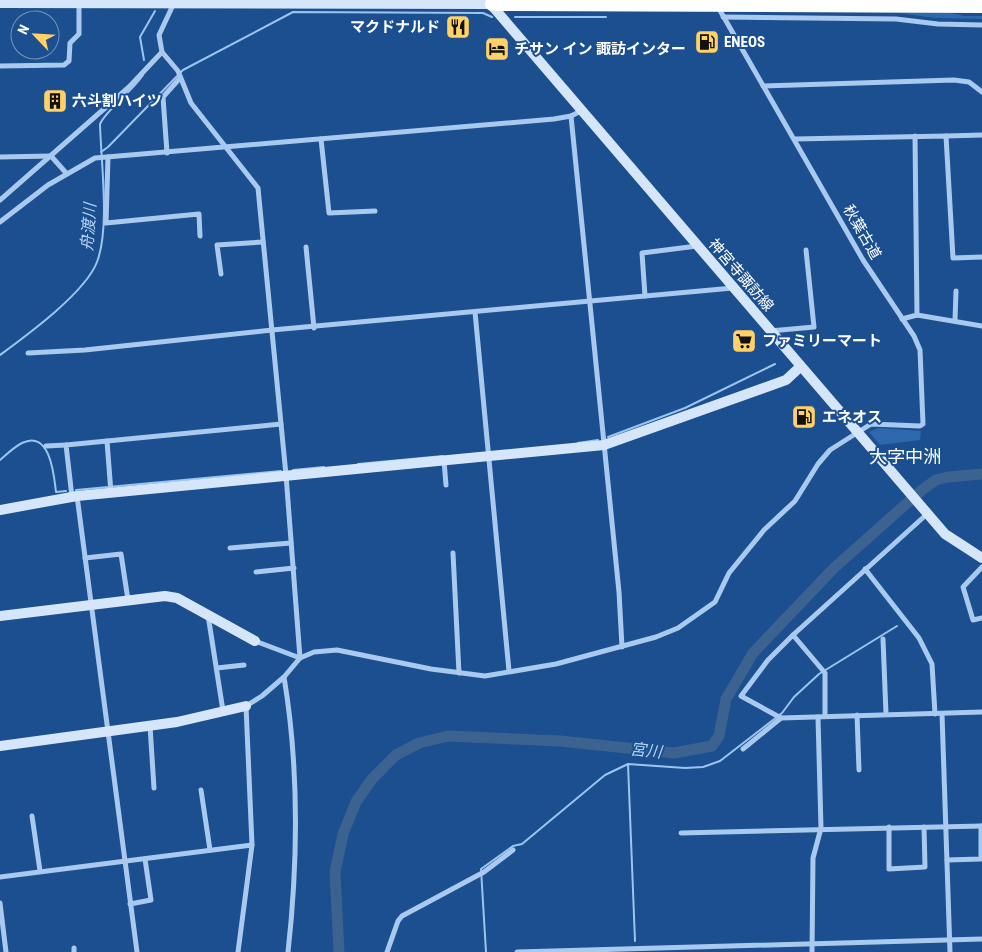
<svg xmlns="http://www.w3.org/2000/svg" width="982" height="952" viewBox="0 0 982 952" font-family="'Roboto Condensed','Noto Sans JP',sans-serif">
	<rect width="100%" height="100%" fill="#1b4f8f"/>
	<g fill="#2e69ad">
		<path d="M940,10L964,16H982V19L935,18L898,13L735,11Z"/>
		<path d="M878,428L921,431L920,440L880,445L869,432Z"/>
	</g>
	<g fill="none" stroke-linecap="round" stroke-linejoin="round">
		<g stroke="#9cc4f0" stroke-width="2">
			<path d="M515,17H606"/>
			<path d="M144,60L140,37L155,11"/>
			<path d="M101,152L108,147L183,70L293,12L483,13L492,17"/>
			<path d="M0,355C27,335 85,293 97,262C110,228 101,163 100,124C106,110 132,92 143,75"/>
			<path d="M608,437L685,408L775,364"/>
			<path d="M578,443L598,440"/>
			<path d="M0,460C7,454 14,447 22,443C50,429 54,475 56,492L66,491"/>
			<path d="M358,464L443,456"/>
			<path d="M293,470L324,467"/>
			<path d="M76,490L281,471"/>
			<path d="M628,764L635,941"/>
			<path d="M486,952L481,869L513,846L522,844L605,775L628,764L685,768L703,767L720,761L782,713L794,697L819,674L897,626"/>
		</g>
		<path stroke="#3c6290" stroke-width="11" d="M339,952L335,872L343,834L356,802L372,779L396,755L419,743L448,736L560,741L674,753L712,746L719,736L726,699L753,653L834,568L923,489L936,480L948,477L982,474"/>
		<g stroke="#a9c9ee" stroke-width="5">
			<path d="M174,3L159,35L162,52L178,71L191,103L258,188L286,475L300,658"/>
			<path d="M723,17L896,19L938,24L982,25"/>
			<path d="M0,66L64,65L69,61L70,43L79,34V3"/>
			<path d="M763,86L954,80L969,82L982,92"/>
			<path d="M571,116L619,592L622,647"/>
			<path d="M946,136L982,135"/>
			<path d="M321,139L329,213L375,211"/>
			<path d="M795,139L946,136L953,258L982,257"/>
			<path d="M167,153L163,97L180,78"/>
			<path d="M51,156L67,174"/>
			<path d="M0,157L51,156"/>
			<path d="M108,157L106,223L199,214L200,236"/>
			<path d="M0,200L129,87L162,52"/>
			<path d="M0,222L48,185L95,158L554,119L571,116L581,111"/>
			<path d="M306,247L314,328"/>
			<path d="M221,274L217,245L263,242"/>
			<path d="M645,296L642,253L697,246"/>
			<path d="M475,312L509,671"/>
			<path d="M917,315L982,326"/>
			<path d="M902,319L917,315L915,136"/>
			<path d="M955,320L956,291"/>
			<path d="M770,331L814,327L806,250"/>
			<path d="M28,353L85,350L272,330L733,288"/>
			<path d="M107,441L111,493"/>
			<path d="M46,446L66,445"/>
			<path d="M444,461L446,485"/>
			<path d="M77,496L137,952"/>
			<path d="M72,497L66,445L281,424"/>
			<path d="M927,514L793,635L768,660L741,696L781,718L982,712"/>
			<path d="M230,548L291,543"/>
			<path d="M453,553L459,673"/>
			<path d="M85,558L121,554L128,600"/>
			<path d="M982,567L963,587L973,620L982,618"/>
			<path d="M865,569L919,638L932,664L935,714"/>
			<path d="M256,572L294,568"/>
			<path d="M208,615L223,711"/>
			<path d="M793,635L825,673V715"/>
			<path d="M883,639L886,714"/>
			<path d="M255,641L300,658"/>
			<path d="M217,668L244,665"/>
			<path d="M284,677C299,767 298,862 288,952"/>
			<path d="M942,714L950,952"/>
			<path d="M857,715L859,770"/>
			<path d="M150,726L154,788"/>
			<path d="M743,749L781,718"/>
			<path d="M201,790L210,850"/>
			<path d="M32,816L40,871"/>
			<path d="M889,827V869L925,867L924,827"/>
			<path d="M681,833L982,826"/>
			<path d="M947,860L981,859V826"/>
			<path d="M0,877L252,845"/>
			<path d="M0,903L6,952"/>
			<path d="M130,904L151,900L145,859"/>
			<path d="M74,948V952"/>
			<path d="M238,952L252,845L246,706L262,696L284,677L300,658L314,652L337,650L431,669L485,676L556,664L656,637L678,628L715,602L729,573L764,530L795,501L818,464L830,450L871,424L920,426L923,424L920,350L914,336L863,260L718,7"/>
			<path d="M387,952L398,921L402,916L484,872L513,850"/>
			<path d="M517,952L982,939"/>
			<path d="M812,952L813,858L821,828L818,717"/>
		</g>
		<g stroke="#d6e6fa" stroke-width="10">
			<path d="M488,1L945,534L982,558"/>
			<path d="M0,3L492,4"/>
			<path d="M0,510L77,496L604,445L786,380L800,367"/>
			<path d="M0,616L165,596L177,598L255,641"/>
			<path d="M0,746L177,722L246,706"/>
		</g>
		<path stroke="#fff" stroke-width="14" d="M492,4L982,6"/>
	</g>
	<defs>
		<symbol id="restaurant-square" viewBox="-11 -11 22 22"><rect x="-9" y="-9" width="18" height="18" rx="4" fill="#ffd166" stroke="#1b4f8f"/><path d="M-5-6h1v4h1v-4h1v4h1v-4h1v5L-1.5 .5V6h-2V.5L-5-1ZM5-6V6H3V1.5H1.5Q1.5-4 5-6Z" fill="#111"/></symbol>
		<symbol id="fuel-square" viewBox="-11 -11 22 22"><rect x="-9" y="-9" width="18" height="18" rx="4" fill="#ffd166" stroke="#1b4f8f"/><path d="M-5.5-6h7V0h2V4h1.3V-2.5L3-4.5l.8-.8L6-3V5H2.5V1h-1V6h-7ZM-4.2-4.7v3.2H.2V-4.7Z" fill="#111"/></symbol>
		<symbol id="hotel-square" viewBox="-11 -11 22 22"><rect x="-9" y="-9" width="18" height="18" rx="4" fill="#ffd166" stroke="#1b4f8f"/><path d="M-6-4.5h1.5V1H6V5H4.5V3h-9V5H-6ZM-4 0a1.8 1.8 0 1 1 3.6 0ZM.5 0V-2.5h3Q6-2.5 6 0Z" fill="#111"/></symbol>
		<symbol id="building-square" viewBox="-11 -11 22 22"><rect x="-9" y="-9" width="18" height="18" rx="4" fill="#ffd166" stroke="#1b4f8f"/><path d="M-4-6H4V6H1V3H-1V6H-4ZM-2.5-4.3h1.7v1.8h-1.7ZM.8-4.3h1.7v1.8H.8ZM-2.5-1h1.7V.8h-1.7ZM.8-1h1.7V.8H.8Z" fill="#111"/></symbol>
		<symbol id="supermarket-square" viewBox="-11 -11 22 22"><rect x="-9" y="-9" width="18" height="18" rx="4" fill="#ffd166" stroke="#1b4f8f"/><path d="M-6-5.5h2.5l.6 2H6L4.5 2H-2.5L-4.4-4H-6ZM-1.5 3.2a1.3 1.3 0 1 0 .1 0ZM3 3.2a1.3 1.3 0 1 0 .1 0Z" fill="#111"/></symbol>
	</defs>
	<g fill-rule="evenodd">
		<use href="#restaurant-square" x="444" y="13" width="28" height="28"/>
		<use href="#fuel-square" x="693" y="28" width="28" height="28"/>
		<use href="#hotel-square" x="483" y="35" width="28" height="28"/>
		<use href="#building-square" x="41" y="87" width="28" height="28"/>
		<use href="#supermarket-square" x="730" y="327" width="28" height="28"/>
		<use href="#fuel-square" x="790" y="403" width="28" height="28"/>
	</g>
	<g text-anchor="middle" stroke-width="4" stroke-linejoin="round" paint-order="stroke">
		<g font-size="15" font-weight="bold" fill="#fff" stroke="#1b4f8f" text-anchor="start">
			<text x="440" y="32" text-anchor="end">マクドナルド</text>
			<text x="724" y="47">ENEOS</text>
			<text x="514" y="54">チサン イン 諏訪インター</text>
			<text x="72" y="106">六斗割ハイツ</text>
			<text x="762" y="346">ファミリーマート</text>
			<text x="822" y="422">エネオス</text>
		</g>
		<g font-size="15" fill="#fff" stroke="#1b4f8f">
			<text transform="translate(862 232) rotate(60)" y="5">秋葉古道</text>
			<text transform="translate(741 275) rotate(49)" y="5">神宮寺諏訪線</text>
		</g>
		<g font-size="16" font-style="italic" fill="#b5d3f5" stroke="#1b4f8f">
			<text transform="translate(88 227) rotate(-86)" y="6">舟渡川</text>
			<text transform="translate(646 750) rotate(6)" y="6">宮川</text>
		</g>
		<g font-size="18" fill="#fff" stroke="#1b4f8f">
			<text x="905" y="463">大字中洲</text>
		</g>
	</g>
	<g transform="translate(35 35) rotate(295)"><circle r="24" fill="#1b4f8f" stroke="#7695bc"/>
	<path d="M0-4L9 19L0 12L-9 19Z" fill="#ffd166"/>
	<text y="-8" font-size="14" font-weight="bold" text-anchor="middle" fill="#ffffff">N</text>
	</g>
</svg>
